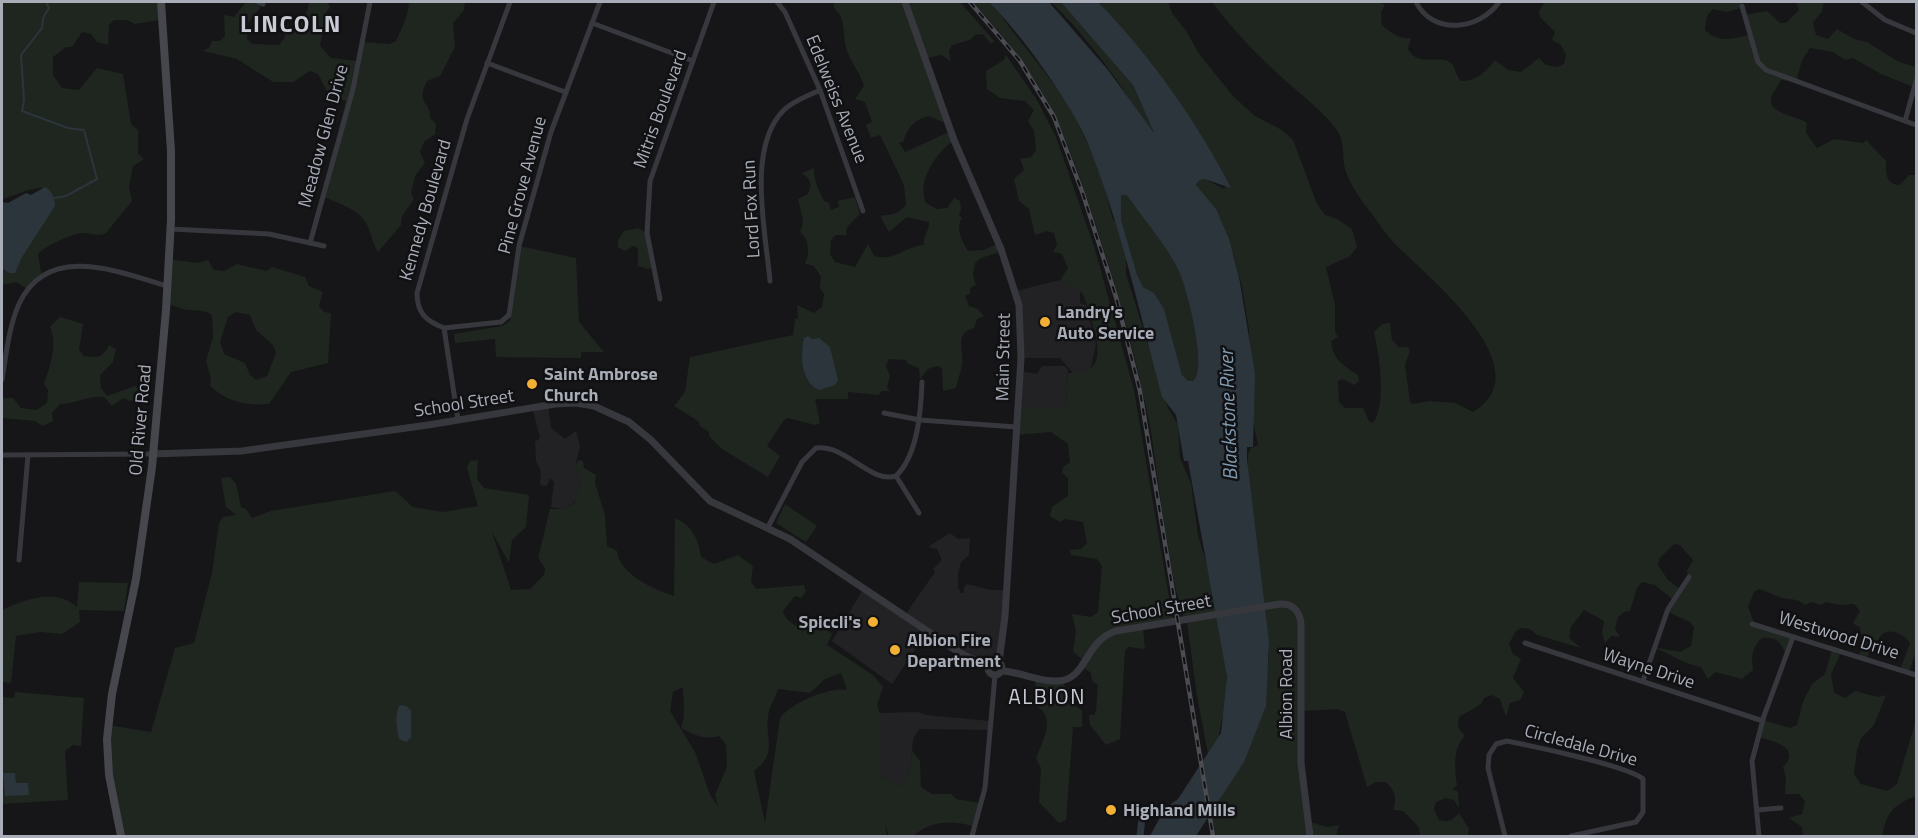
<svg xmlns="http://www.w3.org/2000/svg" width="1918" height="838" viewBox="0 0 1918 838" font-family="'Titillium Web',sans-serif">
	<rect width="100%" height="100%" fill="#161618"/>
	<g fill="#222225">
		<path d="M1073,277L1080,292V303L1086,305L1096,344L1090,371L1078,379L1060,358H1021L1016,291Z"/>
		<path d="M1042,366H1065L1068,370L1066,409L1017,408L1021,371L1037,374Z"/>
		<path d="M548,405L551,428L565,439L576,431L580,446L576,464L580,484L578,494L573,504L562,509L551,507L554,482L550,478L547,486L540,485L541,471L536,461L535,442L540,438L532,407Z"/>
		<path d="M950,533L958,539L970,538L969,555L961,562L958,574V588L961,593H964V587L967,584L990,590H1005L997,669L978,664L927,632L892,684L832,641L864,588L905,615L935,572L933,569L942,560L937,549L928,547Z"/>
		<path d="M917,712L926,715L990,721L989,730L919,729L913,739L910,771L900,786L880,776L879,717L880,713Z"/>
	</g>
	<g fill="#1e261f" fill-rule="evenodd">
		<path d="M2,2H159L160,20L135,24L127,20H114L109,25L108,45L97,42L91,34L82,32L72,47H66L53,57V75L62,88L79,90L97,68L123,74L131,124L138,130V154L144,159L133,166L129,187L132,201L106,233C98,237 90,233 82,233C72,234 45,246 38,254L42,278L29,290L16,282L2,285V268L46,188C33,186 15,196 2,199Z"/>
		<path d="M246,2H254L261,7L248,23L247,39L252,44L279,45L285,37V25L294,28C303,23 308,12 309,2H327L330,7L326,13L320,46L331,58L357,61L363,42L389,44L396,41C402,27 408,17 409,2H465L464,10L453,23L455,47L440,76L427,81C415,105 431,101 430,118L436,124L435,134L424,142L420,152L425,163L415,176L411,193L414,199L402,216L401,225L378,252C372,243 372,234 367,225C360,209 337,203 322,196L346,101L330,97L318,74L310,71L293,82H273L237,59L203,51L209,48L212,41H220L225,36L224,15L234,17Z"/>
		<path d="M834,2H960L995,42L990,43L983,34L975,35L970,40L952,45L949,51L951,62L942,55L926,58L948,120L943,122L929,116C913,120 908,128 903,142H899L905,152L951,131L954,140C937,152 916,181 926,203L937,209L947,208L954,198L960,201L961,209L959,215L962,218C955,228 962,241 968,251L984,250L997,244L1000,252L981,258L975,263L973,275L976,285L970,288V294L965,296L969,306L978,309L984,316L977,319L974,328C954,333 964,349 962,365C961,373 957,380 956,388L943,391L942,368L937,366L928,369L920,379L919,368L908,364L906,360L889,359L886,366L890,376L887,387L890,391H882L878,395L848,392V399H815L820,423L815,425L788,418L784,420L767,446L780,456L768,477L722,449L709,436V432L700,426L698,421L674,406L685,392L690,357L793,335L795,319L798,318L797,305L814,313L822,307L824,294L820,288L821,277L814,266L805,264C810,253 809,239 800,232C806,222 800,210 798,199L808,194L811,185L808,178L802,173L814,168C813,179 819,191 824,201L829,203L831,210L839,207L838,201L855,197L860,214L847,227L846,235H836L831,240L830,254L835,262L855,267L868,244L874,256C894,262 906,246 924,245C923,236 929,232 929,222L907,217L889,232L881,218L882,215C892,216 899,213 906,205L904,185L880,135L871,138L866,125L872,122L865,102L855,99L864,86C860,72 850,62 846,47C842,33 847,19 834,8ZM806,336L812,339L814,385C803,374 799,351 806,336Z"/>
		<path d="M973,2H993L1007,24L1068,102L1100,170L1113,220L1118,223L1117,184L1127,190C1144,215 1165,240 1179,266C1190,289 1204,359 1196,383L1191,386L1182,375L1165,314L1143,287L1126,254V274L1168,408L1178,425L1180,458L1191,483L1198,536L1211,577L1223,643L1227,682L1225,704L1217,744L1209,759L1197,696L1187,622C1173,607 1156,462 1151,431C1136,354 1114,278 1089,204C1076,168 1065,132 1046,99C1026,63 1000,32 973,2Z"/>
		<path d="M1051,2H1063L1130,78L1153,131C1141,124 1126,92 1116,79C1096,51 1075,25 1051,2Z"/>
		<path d="M1099,2H1168L1172,13L1187,32L1199,54L1234,97L1255,116L1282,130L1293,140L1317,204L1325,215L1337,219L1352,229L1357,247L1350,256L1326,267L1335,305V331L1338,337L1331,341C1333,360 1343,365 1358,375L1359,381L1354,385L1343,379L1338,381L1339,402L1345,408H1363L1369,421L1373,423C1387,403 1379,354 1374,332L1382,324L1390,323L1392,340L1399,347H1408L1410,351L1405,365L1410,402L1413,404L1429,401L1455,403L1473,412C1545,368 1424,274 1394,243C1386,234 1379,224 1372,214C1362,202 1351,186 1346,172C1340,153 1348,143 1333,125C1316,105 1295,90 1276,72C1254,52 1230,26 1212,2H1379L1385,5L1381,12L1382,25C1390,32 1400,40 1411,38L1408,49C1419,69 1439,52 1452,64C1455,68 1456,76 1461,81C1475,82 1487,71 1495,60L1508,70L1521,72L1539,58L1546,65L1557,67L1564,64L1566,55L1561,45L1552,40L1555,32L1540,17L1539,11L1545,2H1741L1742,8L1726,12L1713,9L1707,16L1705,30C1718,43 1732,39 1749,35L1745,15L1767,11L1780,23H1786L1799,10L1796,2H1824L1822,12L1813,22L1816,35L1828,39L1837,29L1854,39L1867,42L1899,62L1916,67V88L1881,74L1853,58L1845,60L1833,52L1810,48L1802,60L1796,82L1781,80L1771,97V104C1780,117 1796,115 1807,123L1806,133L1817,148L1834,139L1863,143L1866,140L1886,161C1886,173 1885,184 1900,185L1909,175H1916V651L1909,673L1900,670L1910,643C1904,634 1891,628 1882,634L1865,660L1858,658L1863,642L1860,628L1853,623L1860,611L1854,604L1839,605L1826,602L1821,605L1811,602L1805,605C1798,598 1791,600 1782,598C1775,596 1767,591 1759,589L1754,592L1748,607L1755,625L1791,637L1786,654C1780,641 1777,637 1762,638C1752,647 1751,656 1753,670L1742,679L1715,672L1708,679L1701,667C1683,664 1671,654 1653,647L1680,652L1691,646L1694,627L1690,622L1666,611L1672,599L1655,585L1642,582L1637,588L1630,611L1624,612L1618,617L1615,629L1620,637L1611,636L1605,643L1602,633L1604,621L1584,610L1571,627L1569,638L1581,648L1537,635L1530,629L1521,628L1515,632L1509,644L1513,654L1521,659L1513,678L1524,692L1520,700L1510,703L1506,717L1500,699L1491,695L1484,698L1481,704L1459,717L1458,727L1465,736C1452,748 1455,770 1457,786L1452,789L1458,792L1459,808L1454,800L1446,798L1436,802L1434,809L1439,820C1448,823 1453,820 1459,813L1469,829L1467,836H1420L1419,827L1403,811L1393,810C1397,797 1395,791 1386,782H1376L1367,787L1345,712L1338,709L1301,711C1300,748 1298,785 1307,821L1327,827L1339,825L1336,836H1216L1211,815L1235,773L1263,708L1269,655L1248,488V454L1251,448L1258,445L1250,406L1249,330L1242,287L1234,256L1224,233L1197,190V180L1203,178L1224,189L1226,186ZM1674,544L1680,545L1693,560L1687,571L1688,577L1679,588L1668,580L1658,565L1659,559Z"/>
		<path d="M1006,55L1037,100L1056,137L1094,246L1134,390L1173,621L1143,628L1145,649L1128,647L1125,651L1120,739L1106,745L1090,725L1089,715H1094L1096,711L1098,685L1092,681L1091,673L1080,665L1083,660L1073,652L1076,631L1072,614L1091,617L1098,612L1102,566L1097,559L1071,555L1070,550L1081,549L1087,543L1083,522L1065,519L1060,522L1050,516L1052,507L1068,496V478L1062,473L1063,467L1070,462L1068,444L1051,432L1016,435L1017,408H1066L1068,373C1107,375 1099,345 1091,319C1088,310 1087,300 1081,292C1076,286 1067,284 1061,279L1068,268L1062,254L1053,252L1057,245L1054,233L1047,231L1035,235L1029,209L1019,201L1014,179L1024,170L1020,159L1031,157L1036,150L1034,131L1028,121L1034,110L1025,101L1000,98L987,89L986,71L1004,60Z"/>
		<path d="M638,228L647,233L651,268L648,269L638,266V248L633,246L625,251L618,247V240L624,231Z"/>
		<path d="M519,246L576,258L579,322L604,352H581V358L496,357L495,339L455,343L454,334L502,326L510,321Z"/>
		<path d="M167,259L198,263L208,260L214,270L224,271L237,264L267,271L272,267L305,277L309,286L323,292L319,306L324,312L331,313L328,363L291,372L269,404C245,406 228,402 210,386L211,378L206,361L213,337L212,315C203,309 196,311 187,310C180,309 174,305 167,304ZM236,312L250,315L256,330L273,345L276,353L267,376L256,380L250,375L245,363L224,354L220,342L228,317Z"/>
		<path d="M60,317L83,324L79,350L84,356C98,358 103,358 109,345L116,349L113,362L100,375L101,388L107,396L135,386L145,394V397L130,401L123,398L112,406L104,397C84,396 79,403 60,404L52,413L53,421L43,426L35,421L2,418V398H13L21,408L36,410L47,403L48,390L44,384C50,367 58,344 50,327Z"/>
		<path d="M478,460L477,479L484,488L529,495L526,527L512,540L509,563L492,532L511,590L530,589L544,575L545,568L538,558L550,509H562L574,504L580,484L576,464L579,460L583,461L584,468L596,475L595,483L605,515L607,546L617,551C619,574 655,590 674,596L675,518C692,525 699,540 701,557L714,564L738,555L753,566L751,582L756,589L804,585L806,592L801,598L795,596L783,611C785,621 798,629 808,628L816,619L832,634L827,645L873,675L883,687L877,705L880,714V776L900,786L910,771L912,751L920,761L921,787L932,794H951L956,799L979,803L972,826C953,820 928,821 914,836H889L885,824L887,836H121L114,806L108,725L151,732L175,648L194,643L212,573L219,523L223,517L236,515L226,507L221,478L230,477L236,484L241,507L246,509L252,518L271,511L395,491L413,507L443,512L478,506L467,468L470,461ZM841,673L847,690C830,686 789,704 780,718L765,823L754,771C778,752 765,742 768,716C769,707 775,698 778,689L810,693L825,679ZM683,687C683,700 686,715 681,728C695,735 703,740 719,736L726,745L727,767L715,795L718,806L710,795L695,752L670,711L673,692Z"/>
		<path d="M785,504L817,526L806,542L776,523Z"/>
		<path d="M79,582L128,583L124,611L79,610L80,622L62,634L41,632L16,636L11,683L2,682V610C24,599 57,588 77,607Z"/>
		<path d="M1832,650L1840,655L1831,674L1834,693L1845,698L1855,691L1878,697L1886,695L1874,725L1861,738L1857,750L1854,774L1861,784L1887,791L1897,784L1916,720V796C1894,804 1886,813 1882,836H1803L1802,827L1789,818L1802,814L1805,801L1799,794H1785L1786,778L1783,767C1802,747 1773,741 1758,737L1763,720L1790,728L1797,725L1803,702L1812,684L1825,674Z"/>
		<path d="M1036,679L1062,681L1075,705L1082,711V727H1073L1066,820L1059,823L1039,802L1041,768L1036,758C1043,739 1059,715 1032,704Z"/>
		<path d="M15,692L84,698L81,746L73,745L65,751L68,800L2,804V697L14,698Z"/>
	</g>
	<g fill="#2c353c" fill-rule="evenodd">
		<path d="M989,2H1049L1108,70L1154,133L1133,85L1061,2H1098C1150,55 1197,122 1231,188L1204,179L1199,180L1196,185L1216,209L1229,239L1239,277L1255,374L1253,447H1247V459L1269,642L1266,706L1244,762L1196,836H1150L1165,808L1178,799L1221,733L1227,677L1188,461H1184L1176,415L1162,397C1139,311 1120,221 1086,139C1070,102 1018,30 989,2ZM1121,195H1127C1143,219 1166,244 1179,271C1187,288 1208,370 1193,381H1188L1182,375L1164,309L1154,293L1143,287L1137,275L1121,220Z"/>
		<path d="M45,187C52,190 55,199 55,206L22,257L15,273H9L2,268V202L8,203L26,193L31,195Z"/>
		<path d="M808,336L812,339L819,338L830,347L838,380L835,385L819,390C801,382 800,355 804,338Z"/>
		<path d="M400,705L406,706L411,710V738L406,742L399,739C397,730 394,713 400,705Z"/>
		<path d="M3,773H15L16,783H28L29,795L5,796Z"/>
	</g>
	<g fill="none" stroke-linecap="round" stroke-linejoin="round">
		<path stroke="#2c353c" stroke-width="2" d="M46,2L49,8L43,18L42,28L21,55L24,100L22,111L68,128L84,130L97,179L66,196L55,198"/>
		<path stroke="#2c353c" stroke-width="7" d="M1140,836L1143,809"/>
		<g stroke="#37383d" stroke-width="5">
			<path d="M258,2L263,4"/>
			<path d="M777,2L785,12L820,90L863,211"/>
			<path d="M1416,2C1433,36 1480,30 1499,2"/>
			<path d="M1862,2L1885,20L1916,33"/>
			<path d="M1742,6L1758,62L1766,70L1916,125"/>
			<path d="M592,23L693,61"/>
			<path d="M487,63L565,92"/>
			<path d="M1905,121L1916,81"/>
			<path d="M170,229L269,234L324,246"/>
			<path d="M310,243L353,89L370,2"/>
			<path d="M770,281C766,233 746,147 784,110C793,101 808,96 820,90"/>
			<path d="M660,299L647,233L650,181L714,2"/>
			<path d="M444,328L501,322L509,315L519,246L551,132L600,2"/>
			<path d="M2,380C6,355 9,326 19,304C48,242 119,272 167,286"/>
			<path d="M884,413L920,420L1016,427"/>
			<path d="M458,420L444,328C426,321 417,313 417,293L467,119L510,2"/>
			<path d="M2,455L152,454"/>
			<path d="M896,476C918,455 921,410 922,382"/>
			<path d="M896,476L919,513"/>
			<path d="M768,527L802,462L816,448C846,444 870,484 896,476"/>
			<path d="M19,560L28,455"/>
			<path d="M1752,624L1916,675"/>
			<path d="M1525,643L1763,721"/>
			<path d="M1643,681L1668,609L1689,577"/>
			<path d="M1757,810L1781,808"/>
			<path d="M972,836L985,788L995,675"/>
			<path d="M1505,836L1488,768L1489,755L1496,744L1507,741C1532,746 1628,766 1643,779V812L1636,822L1571,836"/>
			<path d="M1759,836L1752,761L1764,716L1793,637"/>
		</g>
		<g stroke="#37383d" stroke-width="7">
			<path d="M905,2L954,140L1001,249L1019,305L1021,358L1005,616L999,662"/>
			<path d="M152,454L242,451L428,425L555,404L576,403L594,406L629,422L651,440L710,501L790,539L960,653L987,666"/>
			<circle cx="995" cy="668" r="7"/>
			<path d="M1002,671C1021,672 1039,682 1058,681C1088,679 1084,641 1116,631L1280,604C1293,603 1300,612 1301,624V763L1310,836"/>
		</g>
		<path stroke="#45474d" stroke-width="8" d="M121,836L109,775L107,739L112,694L136,579L152,467L166,310L171,220V151L161,2"/>
		<defs>
			<path id="rail" d="M970,2L1020,61L1054,117L1083,194L1116,297L1140,391L1213,836"/>
		</defs>
		<use href="#rail" stroke="#4a4c52" stroke-width="4.5"/>
		<use href="#rail" stroke="#111113" stroke-width="2" stroke-dasharray="7" stroke-linecap="butt"/>
	</g>
	<g fill="#f2b134" stroke="#111113" stroke-width="2">
		<circle cx="1045" cy="322" r="6"/>
		<circle cx="532" cy="384" r="6"/>
		<circle cx="873" cy="622" r="6"/>
		<circle cx="895" cy="650" r="6"/>
		<circle cx="1111" cy="810" r="6"/>
	</g>
	<g text-anchor="middle" stroke-width="5" stroke-linejoin="round" paint-order="stroke">
		<g font-size="18" fill="#a8adb8" stroke="#111113">
			<text transform="translate(837 99) rotate(68)" y="6">Edelweiss Avenue</text>
			<text transform="translate(660 109) rotate(-70)" y="6">Mitris Boulevard</text>
			<text transform="translate(323 136) rotate(-75)" y="6">Meadow Glen Drive</text>
			<text transform="translate(522 185) rotate(-75)" y="6">Pine Grove Avenue</text>
			<text transform="translate(751 209) rotate(-93)" y="6">Lord Fox Run</text>
			<text transform="translate(425 210) rotate(-74)" y="6">Kennedy Boulevard</text>
			<text transform="translate(1003 357) rotate(-89)" y="6">Main Street</text>
			<text transform="translate(464 403) rotate(-9)" y="6">School Street</text>
			<text transform="translate(140 420) rotate(-85)" y="6">Old River Road</text>
			<text transform="translate(1161 609) rotate(-10)" y="6">School Street</text>
			<text transform="translate(1839 635) rotate(17)" y="6">Westwood Drive</text>
			<text transform="translate(1649 668) rotate(18)" y="6">Wayne Drive</text>
			<text transform="translate(1286 694) rotate(-90)" y="6">Albion Road</text>
			<text transform="translate(1581 745) rotate(15)" y="6">Circledale Drive</text>
		</g>
		<g font-size="18" font-weight="bold" fill="#a8adb8" stroke="#111113" text-anchor="start">
			<text x="1057" y="318">Landry's<tspan x="1057" dy="21">Auto Service</tspan></text>
			<text x="544" y="380">Saint Ambrose<tspan x="544" dy="21">Church</tspan></text>
			<text x="861" y="628" text-anchor="end">Spiccli's</text>
			<text x="907" y="646">Albion Fire<tspan x="907" dy="21">Department</tspan></text>
			<text x="1123" y="816">Highland Mills</text>
		</g>
		<g font-size="20" font-style="italic" fill="#7f9bb3" stroke="#111113">
			<text transform="translate(1228 415) rotate(-92)" y="7">Blackstone River</text>
		</g>
		<g font-size="21" letter-spacing="1.5" fill="#c9ccd4" stroke="#111113">
			<text x="1047" y="704">ALBION</text>
		</g>
		<g font-size="24" font-weight="bold" letter-spacing="1.5" fill="#c9ccd4" stroke="#111113">
			<text x="291" y="32">LINCOLN</text>
		</g>
	</g>
	<rect width="1918" height="838" fill="none" stroke="#a8adb8" stroke-width="6"/>
</svg>
